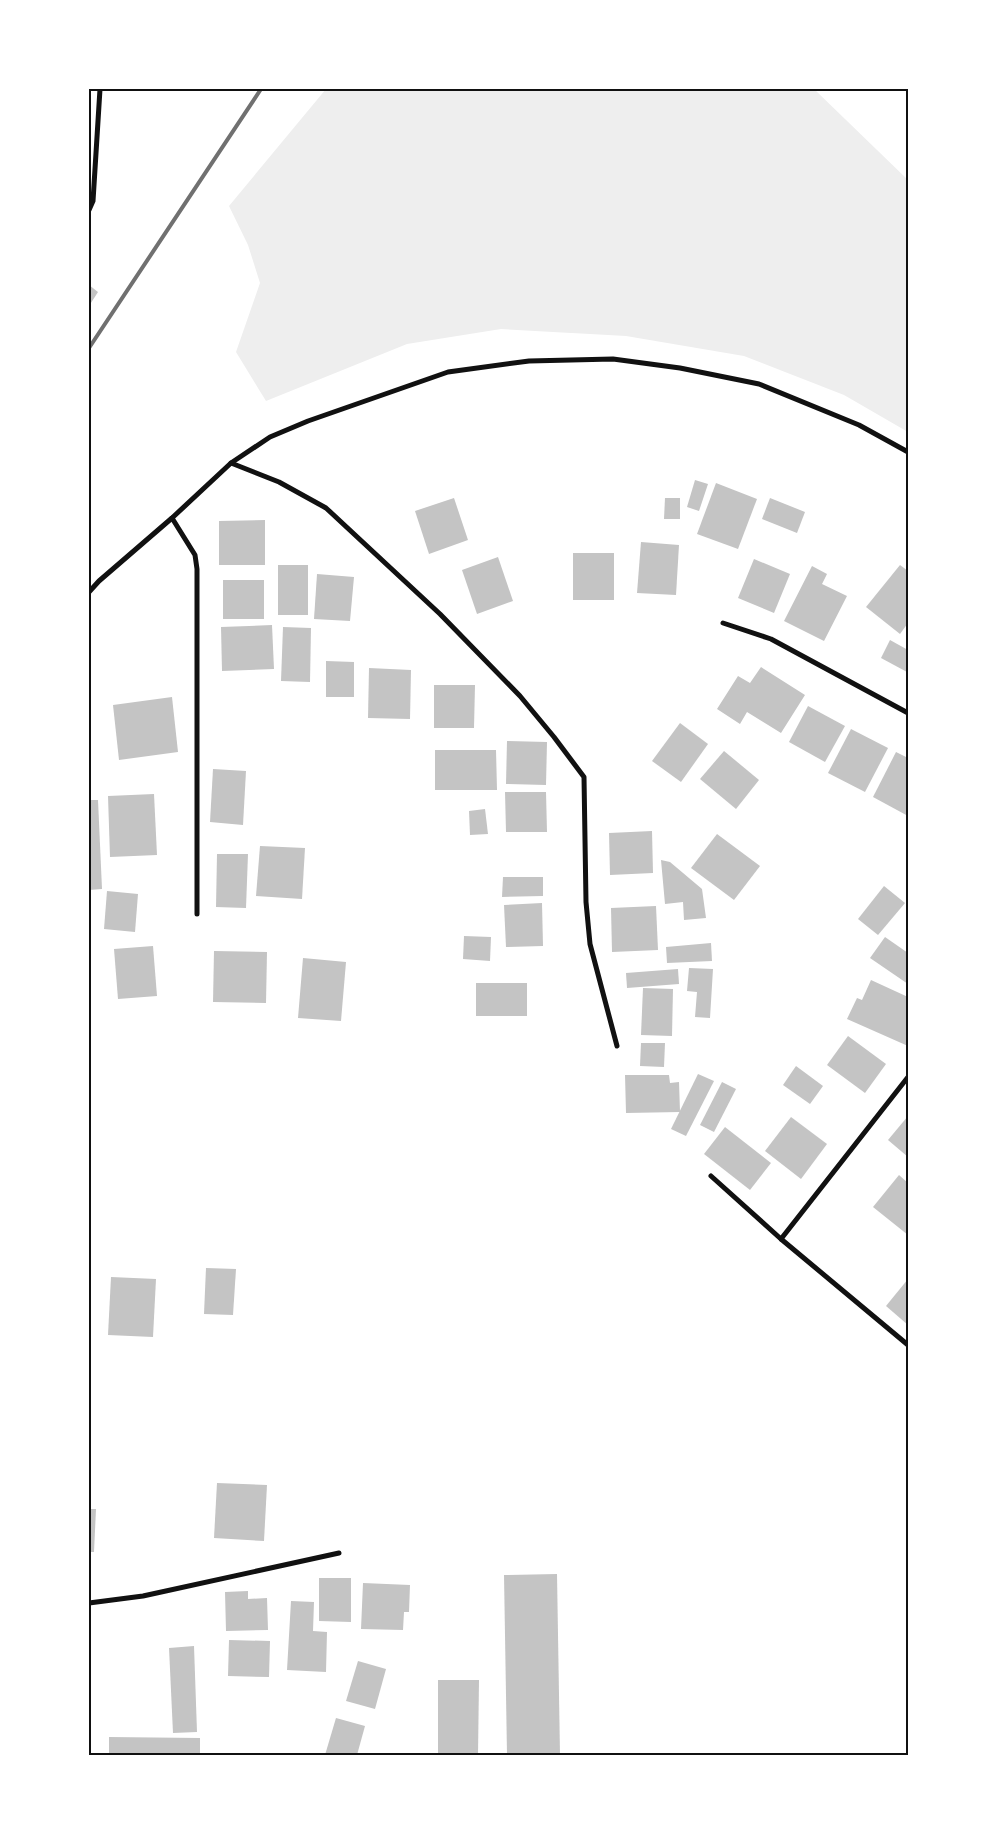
<svg xmlns="http://www.w3.org/2000/svg" width="997" height="1844" viewBox="0 0 997 1844" font-family="Merriweather,serif">
	<rect width="100%" height="100%" fill="#fff"/>
	<path fill="#eee" d="M326,89H814L908,180V432L844,395L744,356L626,336L501,329L407,344L266,401L236,352L260,283L248,245L229,206Z"/>
	<g fill="#c4c4c4">
		<path d="M89,285L98,292L89,306Z"/>
		<path d="M695,480L708,484L699,511L687,507Z"/>
		<path d="M716,483L757,499L738,549L697,534Z"/>
		<path d="M454,498L468,540L429,554L415,511Z"/>
		<path d="M665,498H680V519H664Z"/>
		<path d="M770,498L805,512L797,533L762,519Z"/>
		<path d="M265,520V565H219V521Z"/>
		<path d="M641,542L679,545L676,595L637,593Z"/>
		<rect x="573" y="553" width="41" height="47"/>
		<path d="M498,557L513,601L477,614L462,570Z"/>
		<path d="M754,559L790,574L774,613L738,598Z"/>
		<rect x="278" y="565" width="30" height="50"/>
		<path d="M900,565L908,571V623L900,634L866,607Z"/>
		<path d="M812,566L827,574L822,584L847,596L824,641L784,621Z"/>
		<path d="M317,574L354,577L350,621L314,619Z"/>
		<rect x="223" y="580" width="41" height="39"/>
		<path d="M272,625L274,669L222,671L221,627Z"/>
		<path d="M283,627L311,628L310,682L281,681Z"/>
		<path d="M890,640L908,650L907,672L881,658Z"/>
		<path d="M326,661L354,662V697H326Z"/>
		<path d="M761,667L805,695L781,733L747,712L740,724L717,709L738,676L750,683Z"/>
		<path d="M369,668L411,670L410,719L368,718Z"/>
		<path d="M434,685H475L474,728H434Z"/>
		<path d="M172,697L178,752L119,760L113,705Z"/>
		<path d="M808,706L845,726L825,762L789,742Z"/>
		<path d="M680,723L708,744L681,782L652,761Z"/>
		<path d="M851,729L888,748L865,792L828,773Z"/>
		<path d="M507,741L547,742L546,785L506,784Z"/>
		<path d="M435,750H496L497,790H435Z"/>
		<path d="M724,751L759,780L736,809L700,779Z"/>
		<path d="M896,752L908,758V816L873,797Z"/>
		<path d="M213,769L246,771L243,825L210,822Z"/>
		<path d="M505,792H546L547,832H506Z"/>
		<path d="M154,794L157,855L110,857L108,796Z"/>
		<path d="M89,800H98L102,889L89,890Z"/>
		<path d="M485,809L488,834L470,835L469,811Z"/>
		<path d="M652,831L653,873L610,875L609,833Z"/>
		<path d="M717,834L760,866L734,900L691,868Z"/>
		<path d="M260,846L305,848L302,899L256,896Z"/>
		<path d="M217,854H248L246,908L216,907Z"/>
		<path d="M661,860L670,862L702,889L706,918L684,920L683,902L665,904Z"/>
		<path d="M503,877H543V896L502,897Z"/>
		<path d="M884,886L905,903L878,935L858,919Z"/>
		<path d="M107,891L138,894L135,932L104,929Z"/>
		<path d="M542,903L543,946L506,947L504,905Z"/>
		<path d="M656,906L658,950L612,952L611,908Z"/>
		<path d="M464,936L491,937L490,961L463,959Z"/>
		<path d="M885,937L908,953V984L870,958Z"/>
		<path d="M711,943L712,961L667,963L666,947Z"/>
		<path d="M153,946L157,996L118,999L114,949Z"/>
		<path d="M214,951L267,952L266,1003L213,1002Z"/>
		<path d="M303,958L346,962L341,1021L298,1018Z"/>
		<path d="M689,968L713,969L710,1018L695,1017L697,992L687,991Z"/>
		<path d="M678,969L679,984L627,988L626,973Z"/>
		<path d="M871,980L908,997V1046L847,1019L857,998L862,1000Z"/>
		<rect x="476" y="983" width="51" height="33"/>
		<path d="M643,988L673,989L672,1036L641,1035Z"/>
		<path d="M848,1036L886,1064L865,1093L827,1065Z"/>
		<path d="M641,1043H665L664,1067L640,1066Z"/>
		<path d="M796,1066L823,1086L810,1104L783,1085Z"/>
		<path d="M698,1074L714,1081L686,1136L671,1129Z"/>
		<path d="M625,1075H669L670,1083L679,1082L680,1112L626,1113Z"/>
		<path d="M722,1082L736,1089L714,1132L700,1125Z"/>
		<path d="M908,1116V1157L888,1140Z"/>
		<path d="M791,1117L827,1144L801,1179L765,1151Z"/>
		<path d="M725,1127L771,1163L750,1190L704,1154Z"/>
		<path d="M899,1175L908,1183V1235L873,1207Z"/>
		<path d="M206,1268L236,1269L233,1315L204,1314Z"/>
		<path d="M111,1277L156,1279L153,1337L108,1335Z"/>
		<path d="M908,1279V1325L886,1306Z"/>
		<path d="M217,1483L267,1485L264,1541L214,1538Z"/>
		<path d="M89,1509H96L94,1552H89Z"/>
		<path d="M557,1574L560,1755H507L504,1575Z"/>
		<path d="M319,1578H351V1622L319,1621Z"/>
		<path d="M363,1583L410,1585L409,1612H404L403,1630L361,1629Z"/>
		<path d="M248,1591V1599L267,1598L268,1630L226,1631L225,1592Z"/>
		<path d="M291,1601L314,1602L313,1631L327,1632L326,1672L287,1670Z"/>
		<path d="M229,1640L270,1641L269,1677L228,1676Z"/>
		<path d="M194,1646L197,1732L173,1733L169,1648Z"/>
		<path d="M358,1661L386,1669L375,1709L346,1701Z"/>
		<path d="M438,1680H479L478,1755H438Z"/>
		<path d="M336,1718L365,1726L357,1755H325Z"/>
		<path d="M109,1737L200,1738V1755H109Z"/>
	</g>
	<g fill="none" stroke-linecap="round" stroke-linejoin="round">
		<g stroke="#111" stroke-width="5">
			<path d="M89,210L93,201L100,89"/>
			<path d="M231,463L279,482L326,508L440,614L520,696L554,737L584,777L586,902L590,944L617,1046"/>
			<path d="M172,518L195,555L197,569V914"/>
			<path d="M89,592L99,581L172,518L231,463L270,437L308,421L448,372L529,361L613,359L680,368L759,384L859,425L908,452"/>
			<path d="M723,623L771,639L908,713"/>
			<path d="M711,1176L781,1239L908,1345"/>
			<path d="M781,1239L908,1077"/>
			<path d="M89,1603L143,1596L339,1553"/>
		</g>
		<path stroke="#707070" stroke-width="4" d="M89,348L261,89"/>
	</g>
	<rect width="997" height="1844" fill="none" stroke="#ffffff" stroke-width="180"/>
	<rect x="90" y="90" width="817" height="1664" fill="none" stroke="#111" stroke-width="2"/>
</svg>
